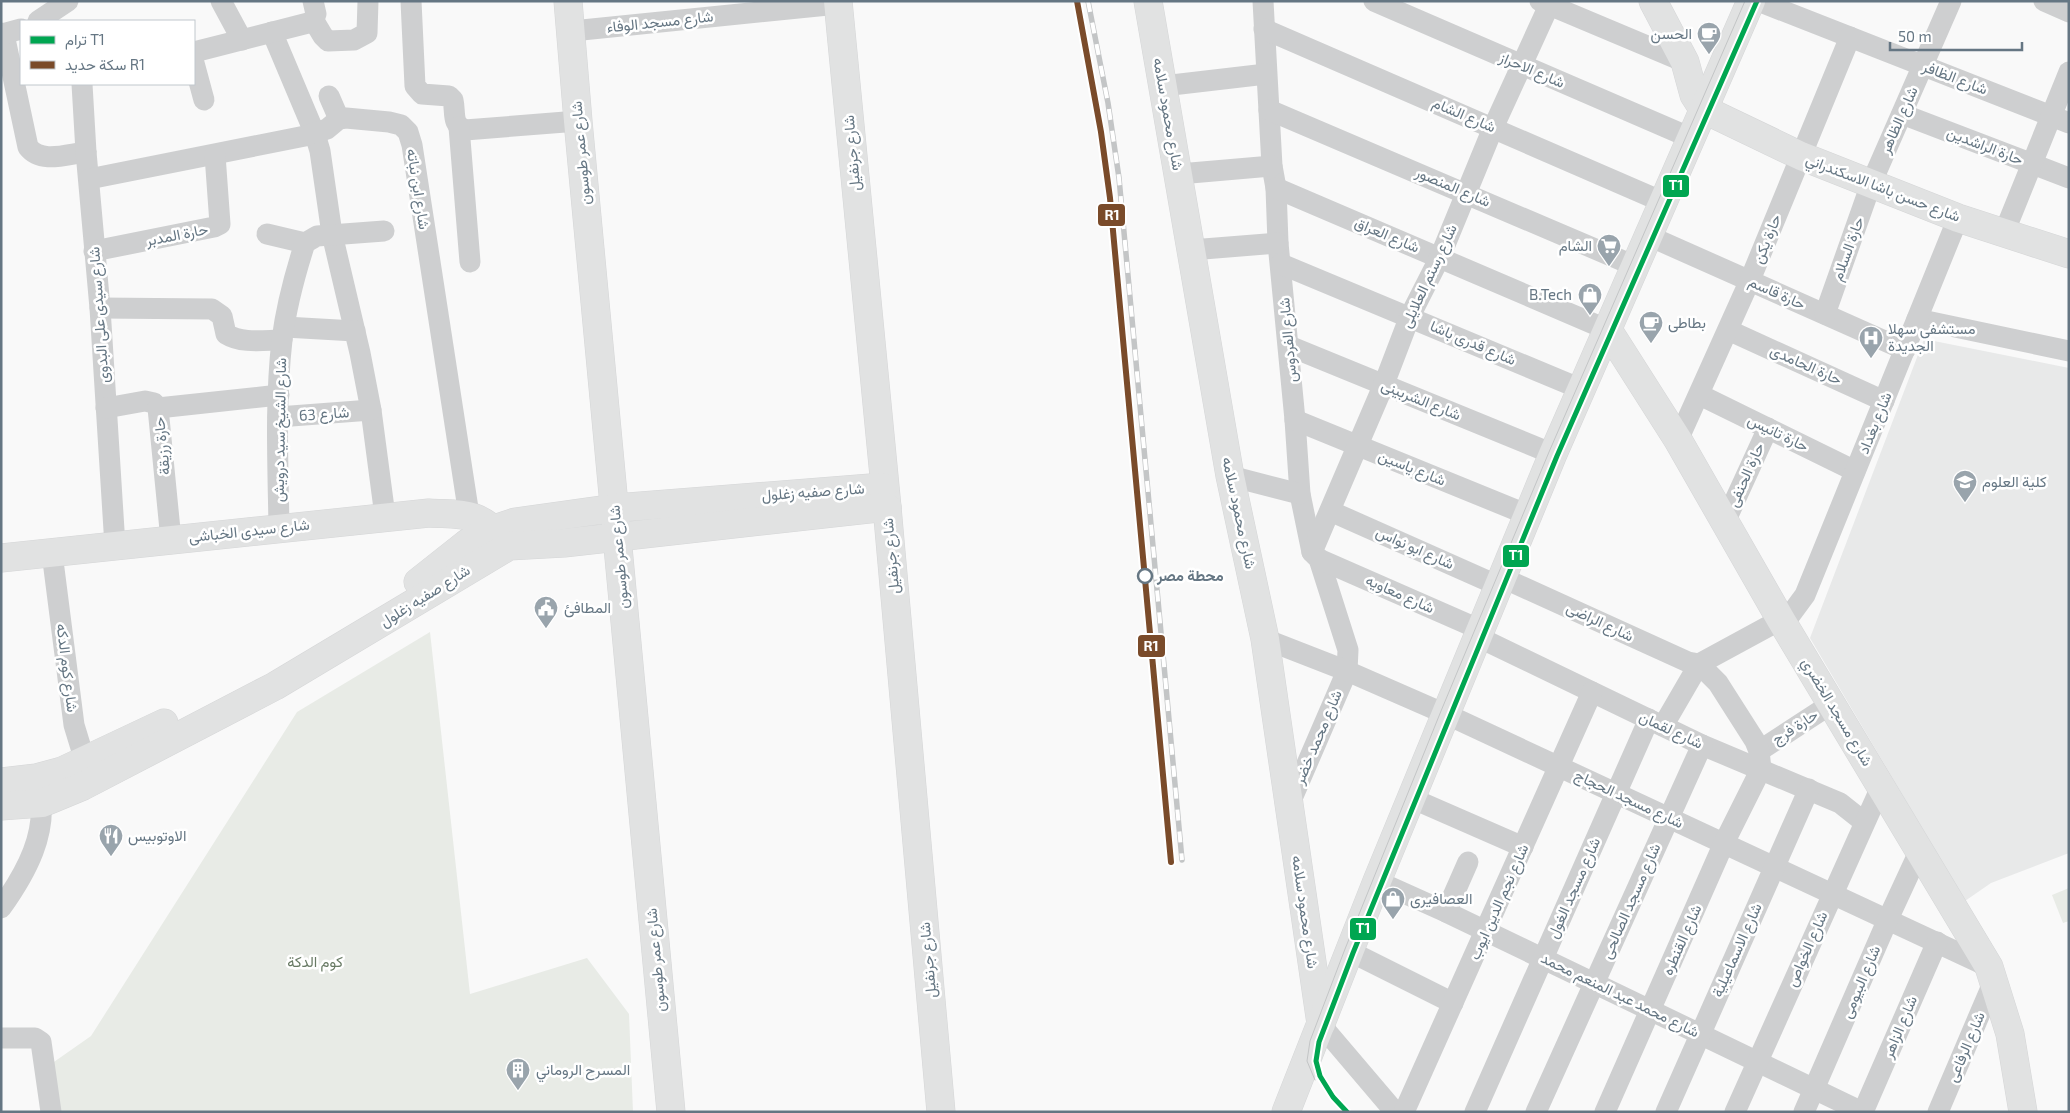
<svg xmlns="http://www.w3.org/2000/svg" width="2070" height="1113" viewBox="0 0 2070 1113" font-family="'Exo 2',Vazirmatn,sans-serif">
	<rect width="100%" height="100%" fill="#f9f9f9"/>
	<path fill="#e8e9e9" d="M1924,339L2069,368V853L1991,883L1965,901L1810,638Z"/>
	<g fill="#e8ebe6">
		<path d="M430,632L470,994L587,958L629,1014L633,1112H56L51,1064L91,1036L297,712Z"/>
		<path d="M2069,888V921L2063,923L2052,895Z"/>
	</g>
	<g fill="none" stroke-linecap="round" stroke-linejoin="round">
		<defs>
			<g id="secondary">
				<path d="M568,1L578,121L671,1112"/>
				<path d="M838,1L887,507L941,1112"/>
				<path d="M1148,1L1230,476L1265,639L1321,1024"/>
				<path d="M1653,1L1685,62L1694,95L1703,109L1801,156L1958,218L2069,254"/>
				<path d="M1608,330L1678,440L1781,620L1989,967L2010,1034L2023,1112"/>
				<path d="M1,558L429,513C463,515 477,511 502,538"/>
				<path d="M418,582L466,544L482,533L515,522L615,508L883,487"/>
				<path d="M1,782L36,778L62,771L164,723"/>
				<path d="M1,806L42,803L83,786L275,686L509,546L564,543L887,507"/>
				<path d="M1286,1112L1377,881L1553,454L1751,1"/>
			</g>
		</defs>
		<use href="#secondary" stroke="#d5d6d7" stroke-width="29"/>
		<g stroke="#cecfd0" stroke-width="21">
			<path d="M221,1L242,40"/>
			<path d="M411,1L415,86L422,94L449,96L453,100C456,113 451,124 465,130L578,121"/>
			<path d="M1263,1L1272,166L1276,188L1278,243L1295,420L1300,494L1312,552L1319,559L1348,650L1347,671L1290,803"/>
			<path d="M1374,1L1691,138"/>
			<path d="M1540,1L1685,62"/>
			<path d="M1758,1L2069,123"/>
			<path d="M2044,1L2069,12"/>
			<path d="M38,21L68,1"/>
			<path d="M314,21L323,36L328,41L354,40L367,33L368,1"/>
			<path d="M1264,29L1663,202"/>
			<path d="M572,31L838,4"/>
			<path d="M272,32L315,134L320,151L332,234L360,353L371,410L385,516"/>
			<path d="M1,33L5,39L28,147C41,164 67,154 86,152"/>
			<path d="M2,34L21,29"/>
			<path d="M194,52L312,22L316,14L313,1"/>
			<path d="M194,63L204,100"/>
			<path d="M82,84L86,152L100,308L115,546"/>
			<path d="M1163,86L1266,74"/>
			<path d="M329,96L339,119"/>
			<path d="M1269,110L1635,266"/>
			<path d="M1902,114L2069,178"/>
			<path d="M459,127L470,262"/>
			<path d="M1179,174L1272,166"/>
			<path d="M89,179L305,136L327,129L339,119L346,118L389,122L401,125L408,132L412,145L469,515"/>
			<path d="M1276,188L1608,330"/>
			<path d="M2004,233L2069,72"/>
			<path d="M267,234L305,243"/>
			<path d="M1649,236L1905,350"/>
			<path d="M1191,250L1278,243"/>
			<path d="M94,251L214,227L220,224L215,155"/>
			<path d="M1281,264L1581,389"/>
			<path d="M100,308L212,309L222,316L226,334C242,344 265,340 282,340"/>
			<path d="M1825,314L1871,184L1951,1"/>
			<path d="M1917,319L2069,351"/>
			<path d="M285,327L355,331"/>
			<path d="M1728,330L1884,401"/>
			<path d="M1289,346L1553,454"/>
			<path d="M1700,395L1855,471"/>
			<path d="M106,408L145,401L154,403L158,408L171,540"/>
			<path d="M158,408L279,395"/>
			<path d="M278,417L371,410"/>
			<path d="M1295,420L1528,515"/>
			<path d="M1678,440L1750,280L1850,37"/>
			<path d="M1230,476L1300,494"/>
			<path d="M1330,511L1499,586"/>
			<path d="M1725,522L1768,428"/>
			<path d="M279,528C278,465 275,402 282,340C286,308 295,274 305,243L317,236L384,231"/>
			<path d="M1312,552L1384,384L1410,316L1440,257L1493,128L1551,1"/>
			<path d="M52,553L74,725L81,748L99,768"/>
			<path d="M1319,559L1481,630"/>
			<path d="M1503,578L1688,662L1699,664L1791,614L1805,595L1958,218"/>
			<path d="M1478,637L1702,745L1840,803L1864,822"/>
			<path d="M1265,639L1347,671L1450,716L1989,967"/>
			<path d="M1759,751L1831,704"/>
			<path d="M1411,798L1523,847"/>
			<path d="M1377,881L1446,912L1862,1112"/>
			<path d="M1,908C26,873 49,832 39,789"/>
			<path d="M1446,912L1468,862"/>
			<path d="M1349,951L1453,1003"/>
			<path d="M1321,1025L1395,1112"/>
			<path d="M1,1038H35L41,1042L51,1112"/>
			<path d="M1404,1112L1592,692"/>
			<path d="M1475,1112L1649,719"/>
			<path d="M1536,1112L1702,745"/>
			<path d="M1605,1112L1724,843L1761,769L1759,751L1755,741L1718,683L1699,664L1663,726"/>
			<path d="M1666,1112L1809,789"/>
			<path d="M1735,1112L1881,787"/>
			<path d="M1804,1112L1888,919L1919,852"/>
			<path d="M1863,1112L1937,942"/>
			<path d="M1938,1112L1993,983"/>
		</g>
		<use href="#secondary" stroke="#e1e2e2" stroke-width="28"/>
		<g stroke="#c3c5c6" stroke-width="1">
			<path d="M1315,1080L1307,1061L1310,1041L1345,949L1441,711L1549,452L1745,1"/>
			<path d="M1347,1112L1333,1097L1320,1076L1316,1061L1319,1042L1353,953L1557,456L1757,1"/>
		</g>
		<defs>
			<path id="rail" d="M1088,1L1108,103L1119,178L1182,860"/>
		</defs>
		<use href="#rail" stroke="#c3c5c6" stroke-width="5.5"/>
		<use href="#rail" stroke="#fff" stroke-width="4" stroke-dasharray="11" stroke-linecap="butt"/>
		<defs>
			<path id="rail-1" d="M1077,1L1101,132L1110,198L1171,862"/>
		</defs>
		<use href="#rail-1" stroke="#fff" stroke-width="10"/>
		<use href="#rail-1" stroke="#7a4b2a" stroke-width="6"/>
		<defs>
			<path id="tram-1" d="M1347,1112L1333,1097L1320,1076L1316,1061L1319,1042L1353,953L1557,456L1757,1"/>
		</defs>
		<use href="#tram-1" stroke="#fff" stroke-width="9"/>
		<use href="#tram-1" stroke="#00a651" stroke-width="5"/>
	</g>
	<defs>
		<symbol id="cafe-pin" viewBox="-11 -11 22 30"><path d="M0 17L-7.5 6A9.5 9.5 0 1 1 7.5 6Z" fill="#99a4ac" stroke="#fff"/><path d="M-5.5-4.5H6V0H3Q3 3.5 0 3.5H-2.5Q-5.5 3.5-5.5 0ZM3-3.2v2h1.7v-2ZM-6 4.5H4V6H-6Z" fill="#fff"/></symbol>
		<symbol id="supermarket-pin" viewBox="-11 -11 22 30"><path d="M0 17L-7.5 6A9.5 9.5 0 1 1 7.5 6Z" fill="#99a4ac" stroke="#fff"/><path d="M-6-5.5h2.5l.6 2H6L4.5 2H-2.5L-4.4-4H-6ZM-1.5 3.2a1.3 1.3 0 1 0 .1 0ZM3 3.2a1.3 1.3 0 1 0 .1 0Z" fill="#fff"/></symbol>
		<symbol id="shop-pin" viewBox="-11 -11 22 30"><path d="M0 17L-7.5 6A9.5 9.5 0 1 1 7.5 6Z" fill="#99a4ac" stroke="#fff"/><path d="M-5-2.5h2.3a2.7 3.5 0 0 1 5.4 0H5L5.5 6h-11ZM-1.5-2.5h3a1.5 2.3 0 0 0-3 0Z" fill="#fff"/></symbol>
		<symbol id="hospital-pin" viewBox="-11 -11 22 30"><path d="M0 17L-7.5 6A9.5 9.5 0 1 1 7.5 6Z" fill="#99a4ac" stroke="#fff"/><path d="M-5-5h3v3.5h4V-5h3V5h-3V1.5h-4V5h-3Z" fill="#fff"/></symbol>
		<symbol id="university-pin" viewBox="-11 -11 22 30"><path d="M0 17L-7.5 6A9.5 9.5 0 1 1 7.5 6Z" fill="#99a4ac" stroke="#fff"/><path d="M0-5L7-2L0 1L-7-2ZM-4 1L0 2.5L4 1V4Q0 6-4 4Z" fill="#fff"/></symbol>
		<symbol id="civic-pin" viewBox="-11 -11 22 30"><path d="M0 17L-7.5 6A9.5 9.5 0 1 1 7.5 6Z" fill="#99a4ac" stroke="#fff"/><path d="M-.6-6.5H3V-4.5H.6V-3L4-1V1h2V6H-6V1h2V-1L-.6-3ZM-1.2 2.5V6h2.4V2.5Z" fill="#fff"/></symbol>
		<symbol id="restaurant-pin" viewBox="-11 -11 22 30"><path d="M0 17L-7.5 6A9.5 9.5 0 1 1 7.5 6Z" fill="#99a4ac" stroke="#fff"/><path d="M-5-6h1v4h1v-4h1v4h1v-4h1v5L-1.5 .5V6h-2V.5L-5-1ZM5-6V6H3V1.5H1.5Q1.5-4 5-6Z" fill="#fff"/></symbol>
		<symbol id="building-pin" viewBox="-11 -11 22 30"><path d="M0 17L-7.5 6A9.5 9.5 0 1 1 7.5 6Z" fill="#99a4ac" stroke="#fff"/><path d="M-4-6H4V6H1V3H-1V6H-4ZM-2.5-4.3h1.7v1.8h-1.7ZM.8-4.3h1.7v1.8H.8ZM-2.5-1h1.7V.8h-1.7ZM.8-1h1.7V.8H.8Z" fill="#fff"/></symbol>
	</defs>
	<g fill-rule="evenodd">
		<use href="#cafe-pin" x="1695" y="20" width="28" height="38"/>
		<use href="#supermarket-pin" x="1595" y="232" width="28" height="38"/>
		<use href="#shop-pin" x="1576" y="281" width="28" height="38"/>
		<use href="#cafe-pin" x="1637" y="309" width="28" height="38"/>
		<use href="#hospital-pin" x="1857" y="324" width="28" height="38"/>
		<use href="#university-pin" x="1951" y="468" width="28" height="38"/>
		<use href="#civic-pin" x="532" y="594" width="28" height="38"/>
		<use href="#restaurant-pin" x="97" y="822" width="28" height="38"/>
		<use href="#shop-pin" x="1379" y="885" width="28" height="38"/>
		<use href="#building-pin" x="504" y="1056" width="28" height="38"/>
	</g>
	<circle fill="#fff" stroke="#657683" stroke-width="2.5" cx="1145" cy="576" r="7"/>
	<g text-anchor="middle" stroke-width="5" stroke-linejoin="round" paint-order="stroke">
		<g font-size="15" fill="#657683" stroke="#fff">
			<text transform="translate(660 22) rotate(-6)" y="5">شارع مسجد الوفاء</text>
			<text transform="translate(1532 70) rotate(23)" y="5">شارع الاحراز</text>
			<text transform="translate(1955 78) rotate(21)" y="5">شارع الظافر</text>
			<text transform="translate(1168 114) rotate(80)" y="5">شارع محمود سلامه</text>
			<text transform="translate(1464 115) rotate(23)" y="5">شارع الشام</text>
			<text transform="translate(1899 120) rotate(-66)" y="5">شارع الظاهر</text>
			<text transform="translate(1985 146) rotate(21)" y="5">حارة الراشدين</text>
			<text transform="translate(581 153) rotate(-95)" y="5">شارع عمر طوسون</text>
			<text transform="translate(852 153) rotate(-95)" y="5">شارع جرنفيل</text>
			<text transform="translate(1453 187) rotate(23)" y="5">شارع المنصور</text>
			<text transform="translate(1883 188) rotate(21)" y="5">شارع حسن باشا الاسكندراني</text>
			<text transform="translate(418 189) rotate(81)" y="5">شارع ابن نباته</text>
			<text transform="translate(177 235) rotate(-11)" y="5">حارة المدبر</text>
			<text transform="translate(1387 235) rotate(23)" y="5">شارع العراق</text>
			<text transform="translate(1767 239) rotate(-68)" y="5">حارة يكن</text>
			<text transform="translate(1848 249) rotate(-70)" y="5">حارة السلام</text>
			<text transform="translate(1429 276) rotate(-65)" y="5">شارع رستم العلايلى</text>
			<text transform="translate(1777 293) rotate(24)" y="5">حارة قاسم</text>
			<text transform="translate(99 315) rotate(-94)" y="5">شارع سيدى على البدوى</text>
			<text transform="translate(1288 340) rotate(-95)" y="5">شارع الفردوس</text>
			<text transform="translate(1473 343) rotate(23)" y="5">شارع قدرى باشا</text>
			<text transform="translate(1806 365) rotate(24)" y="5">حارة الحامدى</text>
			<text transform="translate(1421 400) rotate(22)" y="5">شارع الشربينى</text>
			<text transform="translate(324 414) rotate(-4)" y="5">شارع 63</text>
			<text transform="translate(1875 423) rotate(-68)" y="5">شارع بغداد</text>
			<text transform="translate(280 430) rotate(-89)" y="5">شارع الشيخ سيد درويش</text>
			<text transform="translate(1778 433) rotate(26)" y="5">حارة تانيس</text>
			<text transform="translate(162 446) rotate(-96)" y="5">حارة رزيقة</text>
			<text transform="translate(1412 468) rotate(22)" y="5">شارع ياسين</text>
			<text transform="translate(1746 475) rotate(-66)" y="5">حارة الحنفى</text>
			<text transform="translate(813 492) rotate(-4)" y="5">شارع صفيه زغلول</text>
			<text transform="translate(1239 513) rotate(78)" y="5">شارع محمود سلامه</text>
			<text transform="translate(249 531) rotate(-6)" y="5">شارع سيدى الخباشى</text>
			<text transform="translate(1415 548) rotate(24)" y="5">شارع ابو نواس</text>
			<text transform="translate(891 556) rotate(-95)" y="5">شارع جرنفيل</text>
			<text transform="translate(619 557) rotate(-95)" y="5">شارع عمر طوسون</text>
			<text transform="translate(1400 594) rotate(24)" y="5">شارع معاويه</text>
			<text transform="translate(425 596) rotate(-32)" y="5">شارع صفيه زغلول</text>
			<text transform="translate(1600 622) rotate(25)" y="5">شارع الراضى</text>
			<text transform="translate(67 668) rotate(83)" y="5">شارع كوم الدكه</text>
			<text transform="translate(1837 712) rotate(59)" y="5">شارع مسجد الخضري</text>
			<text transform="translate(1795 727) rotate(-33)" y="5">حارة فرج</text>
			<text transform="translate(1671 730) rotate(25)" y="5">شارع لقمان</text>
			<text transform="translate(1318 737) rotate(-67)" y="5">شارع محمد خضر</text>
			<text transform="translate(1629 799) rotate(25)" y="5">شارع مسجد الحجاج</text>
			<text transform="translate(1574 888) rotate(-66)" y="5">شارع مسجد الغول</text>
			<text transform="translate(1631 901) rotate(-66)" y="5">شارع مسجد الصالحى</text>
			<text transform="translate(1499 902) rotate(-66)" y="5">شارع نجم الدين ايوب</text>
			<text transform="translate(1305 912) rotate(82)" y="5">شارع محمود سلامه</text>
			<text transform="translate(1682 940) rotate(-66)" y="5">شارع القنطره</text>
			<text transform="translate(1807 949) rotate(-66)" y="5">شارع الخواص</text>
			<text transform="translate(1737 950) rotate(-66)" y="5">شارع الاسماعيلية</text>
			<text transform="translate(656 960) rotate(-95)" y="5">شارع عمر طوسون</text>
			<text transform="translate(928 960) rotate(-95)" y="5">شارع جرنفيل</text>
			<text transform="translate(1861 982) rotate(-67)" y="5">شارع البيومى</text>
			<text transform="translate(1620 995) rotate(26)" y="5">شارع محمد عبد المنعم محمد</text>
			<text transform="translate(1900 1027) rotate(-67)" y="5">شارع الزاهر</text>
			<text transform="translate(1966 1047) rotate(-67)" y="5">شارع الرفاعى</text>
		</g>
		<g font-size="15" fill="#657683" stroke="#fff" text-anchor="start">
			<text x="1692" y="39" text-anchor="end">الحسن</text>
			<text x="1592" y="251" text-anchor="end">الشام</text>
			<text x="1572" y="300" text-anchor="end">B.Tech</text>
			<text x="1668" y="328">بطاطى</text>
			<text x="1888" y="334">مستشفى سهلا<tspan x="1888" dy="17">الجديدة</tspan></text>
			<text x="1982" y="487">كلية العلوم</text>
			<text x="564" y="613">المطافئ</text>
			<text x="128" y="841">الاوتوبيس</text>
			<text x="1410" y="904">العصافيرى</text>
			<text x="536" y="1075">المسرح الروماني</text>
		</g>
		<g font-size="15" font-weight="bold" fill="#657683" stroke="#fff" text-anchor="start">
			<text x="1157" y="581">محطة مصر</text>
		</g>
		<g font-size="15" fill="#687a64" stroke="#fff">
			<text x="315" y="967">كوم الدكة</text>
		</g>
	</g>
	<g stroke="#fff" stroke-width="2">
		<rect x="1662" y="174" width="28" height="24" rx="5" fill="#00a651"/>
		<rect x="1097" y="203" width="29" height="24" rx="5" fill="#7a4b2a"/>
		<rect x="1502" y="544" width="28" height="24" rx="5" fill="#00a651"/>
		<rect x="1137" y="634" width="29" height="24" rx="5" fill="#7a4b2a"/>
		<rect x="1349" y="917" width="28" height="24" rx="5" fill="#00a651"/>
	</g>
	<g font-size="14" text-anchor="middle" font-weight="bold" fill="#fff">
		<text x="1676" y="190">T1</text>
		<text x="1112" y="220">R1</text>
		<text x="1516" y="560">T1</text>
		<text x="1151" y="651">R1</text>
		<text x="1363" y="933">T1</text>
	</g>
	<rect width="2070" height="1113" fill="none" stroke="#657683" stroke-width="5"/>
	<rect x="20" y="20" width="175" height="65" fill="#ffffff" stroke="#c1c8cd"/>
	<rect x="30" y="36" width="25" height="8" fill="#00a651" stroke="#c1c8cd"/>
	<text x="65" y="45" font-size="15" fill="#657683">ترام T1</text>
	<rect x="30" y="61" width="25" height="8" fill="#7a4b2a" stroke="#c1c8cd"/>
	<text x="65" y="70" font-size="15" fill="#657683">سكة حديد R1</text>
	<path d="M1890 42v8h132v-8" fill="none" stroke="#657683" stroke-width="2.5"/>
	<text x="1898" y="42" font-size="15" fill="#657683" stroke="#ffffff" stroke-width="4" paint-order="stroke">50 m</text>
</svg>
